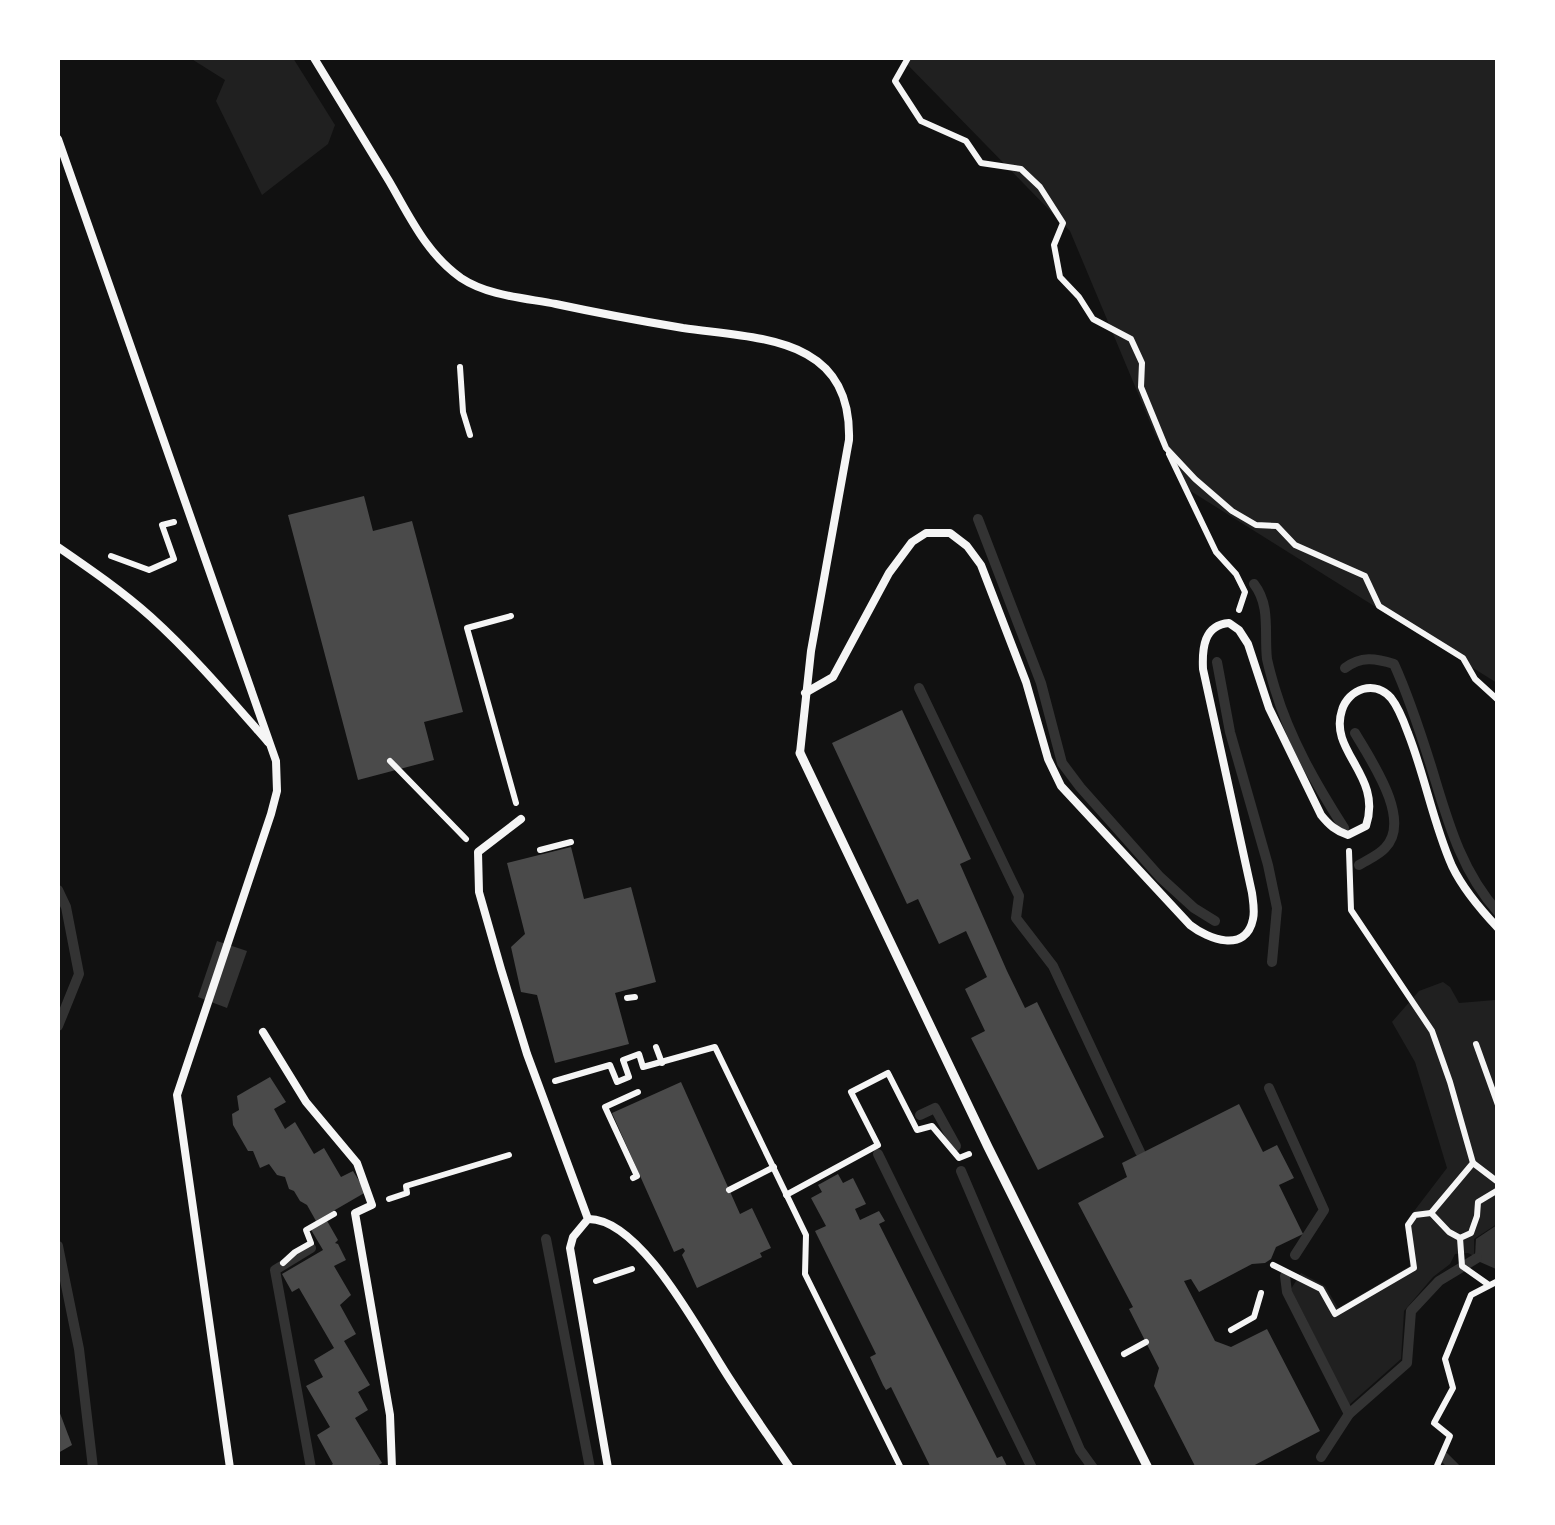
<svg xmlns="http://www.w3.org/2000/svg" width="1555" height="1525" viewBox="0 0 1555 1525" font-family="Spectral,serif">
	<rect width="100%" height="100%" fill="#111"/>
	<g fill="#202020">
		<path d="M190,58H293L335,125L328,144L262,195L216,101L225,80Z"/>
		<path d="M901,58H1497V683L1189,490L1155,434L1070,231Z"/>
		<path d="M1443,982L1450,987L1459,1003L1495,1000L1498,1008L1497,1224L1474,1239V1256L1468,1253L1455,1254L1450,1264L1433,1277L1404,1311L1401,1359L1349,1405L1291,1289L1301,1273L1325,1286L1338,1308L1410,1266L1405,1223L1447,1168L1415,1062L1392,1022L1419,991Z"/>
	</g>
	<g fill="#333">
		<path d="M217,941L247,951L227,1008L198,997Z"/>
		<path d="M1497,1225L1498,1268L1496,1269L1480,1262L1475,1256L1476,1239Z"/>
	</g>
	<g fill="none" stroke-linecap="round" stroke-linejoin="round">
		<g stroke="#333" stroke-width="10">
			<path d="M978,519L1041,683L1062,763L1080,787L1160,877L1194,908L1215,921"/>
			<path d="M1254,584C1271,606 1264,633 1267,659C1269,668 1272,679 1275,689C1290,739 1316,784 1344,828"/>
			<path d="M1217,662L1230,732L1268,865L1277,908L1272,962"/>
			<path d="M1345,668C1361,656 1375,658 1394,664C1409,697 1420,731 1431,766C1447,818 1460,870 1498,912"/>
			<path d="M919,688L1019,896L1016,918L1053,966L1140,1152"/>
			<path d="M1355,733C1370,759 1413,820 1385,848C1379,855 1367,860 1359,865"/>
			<path d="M58,890L66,907L79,974L58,1026"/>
			<path d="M1269,1088L1324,1210L1295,1255"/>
			<path d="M920,1115L935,1108L956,1146"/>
			<path d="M878,1154L1032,1468"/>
			<path d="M961,1171L1080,1450L1093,1468"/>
			<path d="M546,1239L590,1468"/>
			<path d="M58,1246L79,1349L93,1468"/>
			<path d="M1285,1276L1287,1292L1349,1414"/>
			<path d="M1321,1457L1349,1414L1407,1363L1411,1311L1439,1281L1477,1258"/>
			<path d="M1444,1457L1455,1468"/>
			<path d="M311,1468L275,1270L311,1248"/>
		</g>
	</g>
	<g fill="#4a4a4a">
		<path d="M364,496L373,531L412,521L463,712L424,722L434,760L358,780L288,515Z"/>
		<path d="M902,710L971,859L960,864L1007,971L1025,1008L1037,1002L1104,1137L1038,1170L971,1038L985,1031L965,989L987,977L966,931L939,944L918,899L907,904L832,743Z"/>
		<path d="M571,847L584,899L631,887L656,982L615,993L629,1044L555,1063L537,995L521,992L511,947L525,934L507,863Z"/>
		<path d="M270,1077L286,1102L274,1109L285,1129L295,1122L314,1154L324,1148L341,1177L353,1171L366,1192L316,1221L307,1205L300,1201L294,1191L289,1189L285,1177L277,1175L269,1164L260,1168L253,1151H248L233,1125L232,1114L239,1110L237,1096Z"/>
		<path d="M681,1082L740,1214L752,1208L771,1248L760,1253L762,1257L697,1288L682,1255L685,1251L683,1248L674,1252L612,1113Z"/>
		<path d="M1239,1104L1263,1152L1277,1145L1294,1178L1279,1185L1303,1234L1276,1247L1271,1259L1265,1263L1252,1264L1199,1292L1191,1279L1184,1281L1215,1341L1231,1347L1267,1329L1320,1431L1249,1468H1196L1154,1386L1159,1368L1129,1309L1133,1307L1078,1203L1127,1177L1122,1163Z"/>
		<path d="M838,1174L843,1183L853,1178L866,1204L855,1209L860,1220L879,1211L885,1221L879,1224L997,1458L1002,1456L1008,1468H931L891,1387L886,1390L883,1385L870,1357L876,1354L815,1231L826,1226L811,1198L822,1192L818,1185Z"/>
		<path d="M326,1219L338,1240L335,1243L338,1244L346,1260L334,1266L351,1295L340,1305L356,1334L344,1341L370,1385L358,1392L368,1410L355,1418L382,1463L374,1468H327L333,1464L317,1435L330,1427L306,1386L323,1377L314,1360L334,1348L299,1288L292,1292L282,1274L323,1250L310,1228Z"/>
		<path d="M58,1408L72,1445L58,1453Z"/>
	</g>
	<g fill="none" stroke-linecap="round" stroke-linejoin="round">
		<g stroke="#f5f5f5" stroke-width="6">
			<path d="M908,58L895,81L921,121L966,141L981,163L1021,169L1040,187L1063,223L1054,245L1060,277L1079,297L1093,319L1131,339L1142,363L1141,387L1166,448L1195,479L1232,511L1256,525L1277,526L1295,545L1365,576L1379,606L1463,658L1475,679L1498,700"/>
			<path d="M460,367L463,412L470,435"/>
			<path d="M1169,454L1216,552L1236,574L1245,592L1239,610"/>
			<path d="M111,556L149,570L174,559L162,525L174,522"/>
			<path d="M511,616L467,628L516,803"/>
			<path d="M390,761L466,839"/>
			<path d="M540,850L571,842"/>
			<path d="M1349,851L1351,910L1432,1031L1450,1082L1473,1163L1431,1213"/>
			<path d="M627,998L635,997"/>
			<path d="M1476,1044L1498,1105"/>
			<path d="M656,1047L662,1063"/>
			<path d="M555,1081L610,1065L617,1082L629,1077L623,1060L639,1054L643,1067L715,1047L806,1235L805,1274L901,1468"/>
			<path d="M1473,1163L1498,1182"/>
			<path d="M633,1178L637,1176L605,1107L638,1092"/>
			<path d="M729,1190L774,1167"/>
			<path d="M786,1195L878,1145L851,1092L888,1073L917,1130L932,1126L959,1158L969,1154"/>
			<path d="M389,1199L407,1193L406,1186L509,1155"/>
			<path d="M1460,1238L1462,1266L1489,1285"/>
			<path d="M283,1263L295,1252L311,1243L306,1230L334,1214"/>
			<path d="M1273,1265L1321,1289L1335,1314L1414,1268L1408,1225L1415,1215L1431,1213L1449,1232L1460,1238L1471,1233L1477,1216L1478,1202L1498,1190"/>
			<path d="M596,1281L632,1269"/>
			<path d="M1231,1330L1254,1317L1261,1293"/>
			<path d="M1124,1354L1146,1342"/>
			<path d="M1436,1468L1450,1436L1434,1423L1453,1388L1445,1359L1471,1295L1498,1281"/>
		</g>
		<g stroke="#f5f5f5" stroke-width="8">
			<path d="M314,58C339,99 364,140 389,181C410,217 426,253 461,278C488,296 525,298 556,304C598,313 641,321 683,328C760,339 852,336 849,440L811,651L800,753"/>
			<path d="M58,139L276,761L277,791L271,814L177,1095L230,1468"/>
			<path d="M58,547C90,569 122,591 151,617C193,655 231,700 268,742"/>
			<path d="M805,693L833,677L889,573L912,542L926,533H950L967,546L981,565L1026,682L1048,759L1061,786L1190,925C1208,939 1246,954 1253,919C1255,911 1253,901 1252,893L1203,669C1202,648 1204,625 1229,623L1239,630L1248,644L1269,708L1321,815C1329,825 1336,831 1348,835L1366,826C1383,775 1328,752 1342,710C1345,700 1353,692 1363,689C1374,686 1384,690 1391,698C1399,708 1404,722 1408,733C1425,776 1433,823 1452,866C1463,889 1480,909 1498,928"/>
			<path d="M521,819L478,852L479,892L501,969L527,1054L588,1219L573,1237L570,1248L608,1468"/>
			<path d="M263,1032L306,1102L357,1163L372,1205L355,1213L390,1415L392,1468"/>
			<path d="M588,1219C643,1218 704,1342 733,1384C751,1412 771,1440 790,1468"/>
		</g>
		<path stroke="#f5f5f5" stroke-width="9" d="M800,753L988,1147L1148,1468"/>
	</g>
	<rect width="1555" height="1525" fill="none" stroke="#ffffff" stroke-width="120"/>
</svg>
